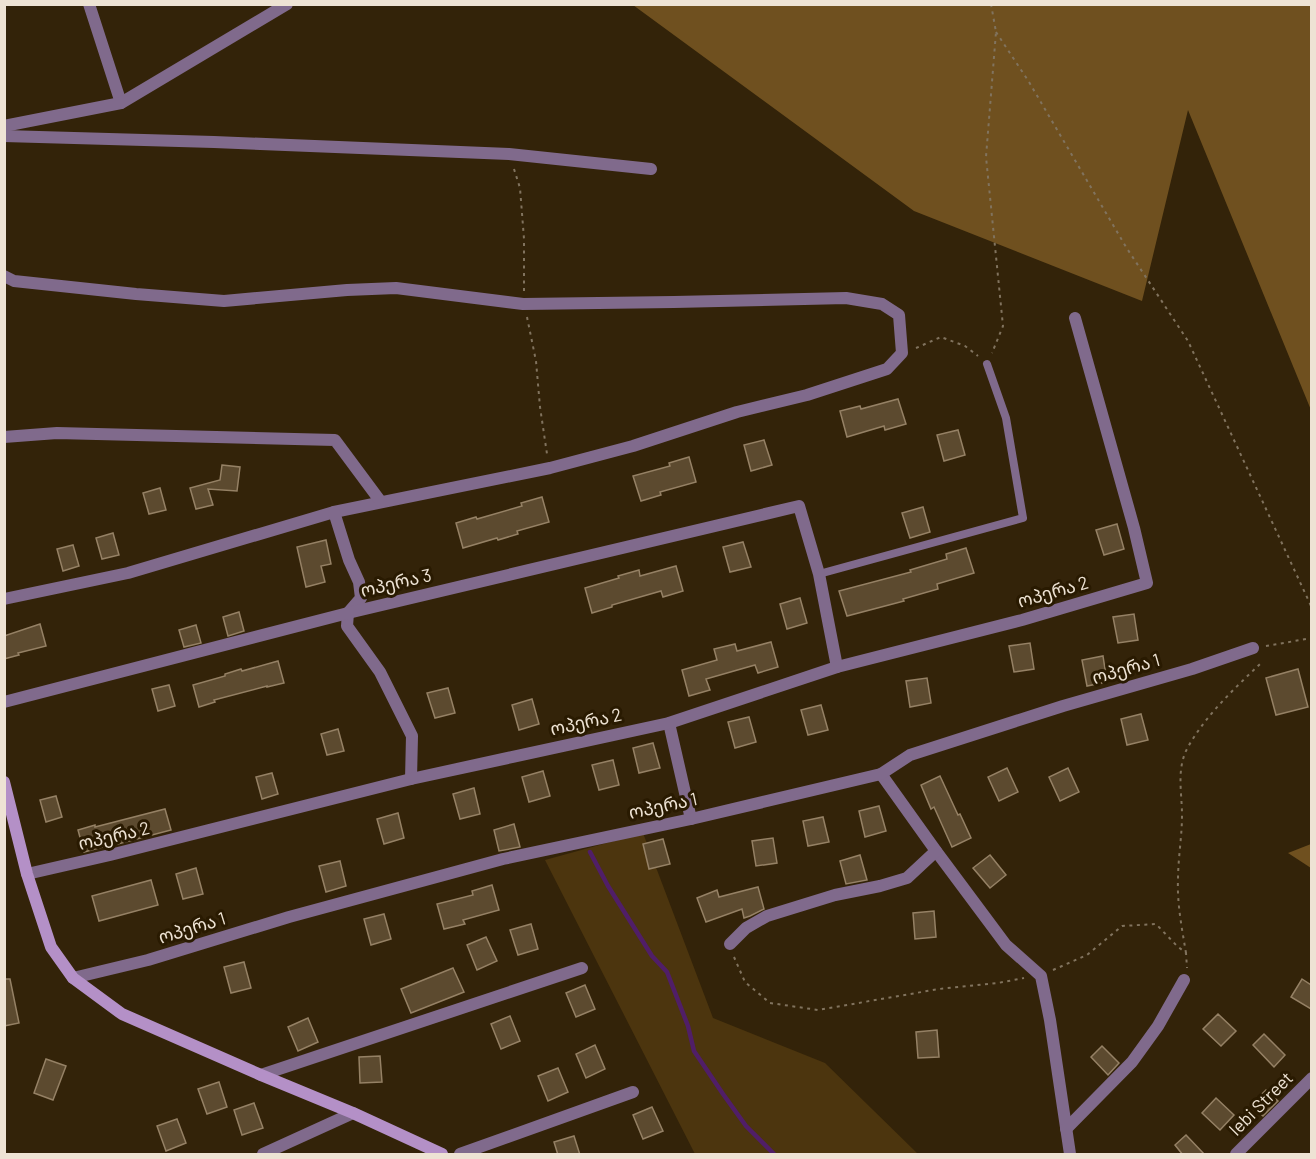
<svg xmlns="http://www.w3.org/2000/svg" width="1316" height="1159" viewBox="0 0 1316 1159" font-family="Barlow,'Noto Sans Georgian',sans-serif">
	<rect width="100%" height="100%" fill="#332309"/>
	<path fill="#4c350e" d="M643,833L713,1018L825,1063L918,1154H695L545,860Z"/>
	<g fill="#6f501f">
		<path d="M633,5H1311V410L1188,110L1142,301L914,211Z"/>
		<path d="M1311,844V868L1288,853Z"/>
	</g>
	<g fill="none" stroke-linecap="round" stroke-linejoin="round">
		<path stroke="#501e67" stroke-width="4.5" d="M590,852L608,886L652,956L667,972L688,1026L694,1051L723,1094L746,1126L774,1154"/>
	</g>
	<g fill="#5c4a2f" stroke="#958165" stroke-width="1.5">
		<path d="M898,399L906,424L885,430L884,426L847,437L840,411L860,406L861,409Z"/>
		<path d="M958,430L965,455L944,461L937,435Z"/>
		<path d="M764,440L772,465L751,471L744,445Z"/>
		<path d="M689,457L696,482L660,492L661,495L641,501L633,476L670,466L669,463Z"/>
		<path d="M222,465L240,467L237,491L208,489L213,505L196,509L190,488L220,480Z"/>
		<path d="M160,488L166,510L149,514L143,493Z"/>
		<path d="M542,497L549,522L517,531L518,534L498,540L497,538L463,548L456,523L476,517L477,519L522,506L521,503Z"/>
		<path d="M923,507L930,532L910,538L902,513Z"/>
		<path d="M1117,524L1124,549L1104,555L1096,530Z"/>
		<path d="M113,533L119,555L102,559L96,538Z"/>
		<path d="M326,540L331,564L321,566L325,582L306,587L297,547Z"/>
		<path d="M743,542L751,567L730,572L723,547Z"/>
		<path d="M73,545L79,566L63,571L57,549Z"/>
		<path d="M966,548L974,573L937,584L938,589L903,599L904,601L847,616L839,591L911,572L910,570L947,559L946,554Z"/>
		<path d="M676,566L683,591L663,597L661,591L612,605V607L592,613L585,588L619,578L618,576L639,570L640,576Z"/>
		<path d="M800,598L807,623L787,629L780,604Z"/>
		<path d="M239,612L244,631L228,636L223,617Z"/>
		<path d="M1134,614L1138,640L1118,643L1113,617Z"/>
		<path d="M40,624L46,646L18,653L19,655L4,659V636Z"/>
		<path d="M196,625L201,643L184,647L179,630Z"/>
		<path d="M771,642L778,667L758,673L755,665L706,679L710,690L689,696L682,670L717,660L714,649L735,644L737,651Z"/>
		<path d="M1030,643L1034,669L1014,672L1009,646Z"/>
		<path d="M1103,656L1107,682L1087,686L1082,660Z"/>
		<path d="M278,661L284,683L267,687V686L214,700L215,702L199,707L193,685L225,676V674L241,669L242,671Z"/>
		<path d="M1298,669L1308,707L1276,715L1266,678Z"/>
		<path d="M927,678L931,703L910,707L906,681Z"/>
		<path d="M169,685L175,706L158,711L152,689Z"/>
		<path d="M448,688L455,713L435,718L427,693Z"/>
		<path d="M532,699L539,724L519,730L512,705Z"/>
		<path d="M821,705L828,730L808,735L801,710Z"/>
		<path d="M1141,714L1148,740L1127,745L1121,719Z"/>
		<path d="M749,717L756,742L735,748L728,722Z"/>
		<path d="M338,729L344,751L327,755L321,734Z"/>
		<path d="M653,743L660,768L639,773L633,748Z"/>
		<path d="M613,760L619,785L599,790L592,765Z"/>
		<path d="M1007,768L1018,792L999,801L988,777Z"/>
		<path d="M1068,768L1079,792L1060,801L1049,777Z"/>
		<path d="M543,771L550,796L529,802L522,777Z"/>
		<path d="M272,773L278,794L262,799L256,777Z"/>
		<path d="M940,776L958,815L960,814L971,838L952,847L934,807L931,809L921,785Z"/>
		<path d="M474,788L480,814L460,819L453,794Z"/>
		<path d="M56,796L62,817L46,822L40,800Z"/>
		<path d="M879,806L886,831L865,837L859,811Z"/>
		<path d="M165,809L171,830L118,844L117,843L84,852L78,830L95,825V827Z"/>
		<path d="M398,813L404,838L384,844L377,819Z"/>
		<path d="M823,817L829,842L808,846L803,821Z"/>
		<path d="M514,824L520,847L499,851L494,830Z"/>
		<path d="M773,838L777,863L756,866L752,841Z"/>
		<path d="M663,839L670,864L649,869L643,844Z"/>
		<path d="M860,855L867,880L846,884L840,861Z"/>
		<path d="M990,855L1006,875L990,888L973,868Z"/>
		<path d="M340,861L346,886L326,892L319,866Z"/>
		<path d="M196,868L203,894L183,899L176,874Z"/>
		<path d="M151,880L158,905L99,921L92,896Z"/>
		<path d="M492,885L499,910L463,920L465,924L444,929L437,904L473,895L472,891Z"/>
		<path d="M758,887L764,909L750,916L744,918L742,909L706,922L697,898L717,890L719,897Z"/>
		<path d="M934,911L936,937L915,939L913,913Z"/>
		<path d="M384,914L391,939L371,945L364,919Z"/>
		<path d="M531,924L538,949L518,955L510,930Z"/>
		<path d="M486,937L497,961L477,970L467,945Z"/>
		<path d="M244,962L251,988L231,993L224,967Z"/>
		<path d="M453,968L464,992L411,1013L401,989Z"/>
		<path d="M4,979H10L19,1023L4,1026Z"/>
		<path d="M1302,979L1311,985V1009L1291,997Z"/>
		<path d="M585,985L595,1009L576,1017L566,993Z"/>
		<path d="M1218,1014L1236,1031L1221,1046L1203,1029Z"/>
		<path d="M510,1016L520,1041L501,1049L491,1024Z"/>
		<path d="M308,1018L318,1042L298,1051L288,1027Z"/>
		<path d="M937,1030L939,1057L918,1058L916,1032Z"/>
		<path d="M1264,1034L1285,1055L1274,1067L1253,1045Z"/>
		<path d="M595,1045L605,1069L586,1078L576,1054Z"/>
		<path d="M1102,1046L1119,1063L1108,1075L1091,1057Z"/>
		<path d="M380,1056L382,1082L360,1083L359,1057Z"/>
		<path d="M46,1059L66,1066L53,1100L34,1093Z"/>
		<path d="M558,1068L568,1092L548,1101L538,1076Z"/>
		<path d="M219,1082L227,1107L207,1114L198,1089Z"/>
		<path d="M1266,1090L1278,1101L1263,1116L1251,1105Z"/>
		<path d="M1216,1098L1234,1115L1220,1130L1202,1113Z"/>
		<path d="M254,1103L263,1128L242,1135L234,1110Z"/>
		<path d="M652,1107L663,1131L643,1139L633,1115Z"/>
		<path d="M177,1119L186,1143L166,1151L157,1126Z"/>
		<path d="M1186,1135L1205,1155H1183L1175,1145Z"/>
		<path d="M574,1136L580,1155H558L554,1142Z"/>
	</g>
	<g fill="none" stroke-linecap="round" stroke-linejoin="round">
		<g stroke="#81735e" stroke-width="2" stroke-dasharray="3 4.5" stroke-linecap="butt">
			<path d="M991,4L996,32L986,157L1003,326L992,353"/>
			<path d="M996,32L1029,82L1126,247L1188,341L1312,608"/>
			<path d="M514,169L520,188L524,239V291"/>
			<path d="M527,317L536,361L540,407L547,454"/>
			<path d="M916,348L941,337L965,346L978,356"/>
			<path d="M1266,646L1312,638"/>
			<path d="M1186,953C1182,929 1177,904 1178,880C1178,858 1182,837 1182,815C1182,793 1176,768 1188,747C1206,715 1234,689 1260,664L1258,661"/>
			<path d="M734,957L745,982L770,1003L818,1010L939,989L998,983L1024,978"/>
			<path d="M1053,970L1087,955L1122,926L1156,924L1177,946L1186,953L1187,968"/>
		</g>
		<path stroke="#806a8c" stroke-width="8" d="M819,574L1023,518L1006,418L987,364"/>
		<g stroke="#806a8c" stroke-width="12">
			<path d="M89,4L121,103"/>
			<path d="M4,126L121,103L287,4"/>
			<path d="M4,136L214,142L509,154L651,169"/>
			<path d="M4,276L14,281L136,294L224,301L347,290L396,288L523,304L674,302L846,298L882,304L899,315L902,353L887,369L807,395L737,412L633,446L550,468L334,512L128,573L4,599"/>
			<path d="M4,437L57,433L335,440L381,502"/>
			<path d="M334,512L349,560L359,582L361,598L348,613L347,626L380,672L412,736L411,779"/>
			<path d="M4,702L348,613L799,506L819,574L837,667"/>
			<path d="M669,723L691,819"/>
			<path d="M881,774L936,851L1006,945L1041,976L1050,1020L1070,1154"/>
			<path d="M27,874L110,855L411,779L669,723L837,667L1022,620L1147,583L1134,528L1075,318"/>
			<path d="M730,944L746,928L767,916L835,895L880,886L907,878L936,851"/>
			<path d="M73,978L148,960L289,917L503,859L691,819L881,774L910,755L1063,706L1192,669L1253,648"/>
			<path d="M261,1075L582,968"/>
			<path d="M1066,1129L1132,1062L1158,1026L1184,980"/>
			<path d="M263,1154L353,1113"/>
			<path d="M460,1154L633,1092"/>
			<path d="M1236,1154L1312,1078"/>
		</g>
		<path stroke="#b490c7" stroke-width="12" d="M4,782L27,874L51,947L73,978L122,1014L261,1075L353,1113L442,1154"/>
	</g>
	<g text-anchor="middle" stroke-width="6" stroke-linejoin="round" paint-order="stroke">
		<g font-size="18" fill="#eee3d4" stroke="#291a01">
			<text transform="translate(396 583) rotate(-13)" y="6">ოპერა 3</text>
			<text transform="translate(1053 592) rotate(-16)" y="6">ოპერა 2</text>
			<text transform="translate(1126 669) rotate(-16)" y="6">ოპერა 1</text>
			<text transform="translate(586 722) rotate(-12)" y="6">ოპერა 2</text>
			<text transform="translate(663 806) rotate(-12)" y="6">ოპერა 1</text>
			<text transform="translate(114 836) rotate(-13)" y="6">ოპერა 2</text>
			<text transform="translate(192 928) rotate(-17)" y="6">ოპერა 1</text>
			<text transform="translate(1261 1104) rotate(-45)" y="6">Iebi Street</text>
		</g>
	</g>
	<rect width="1316" height="1159" fill="none" stroke="#eee3d4" stroke-width="12"/>
</svg>
